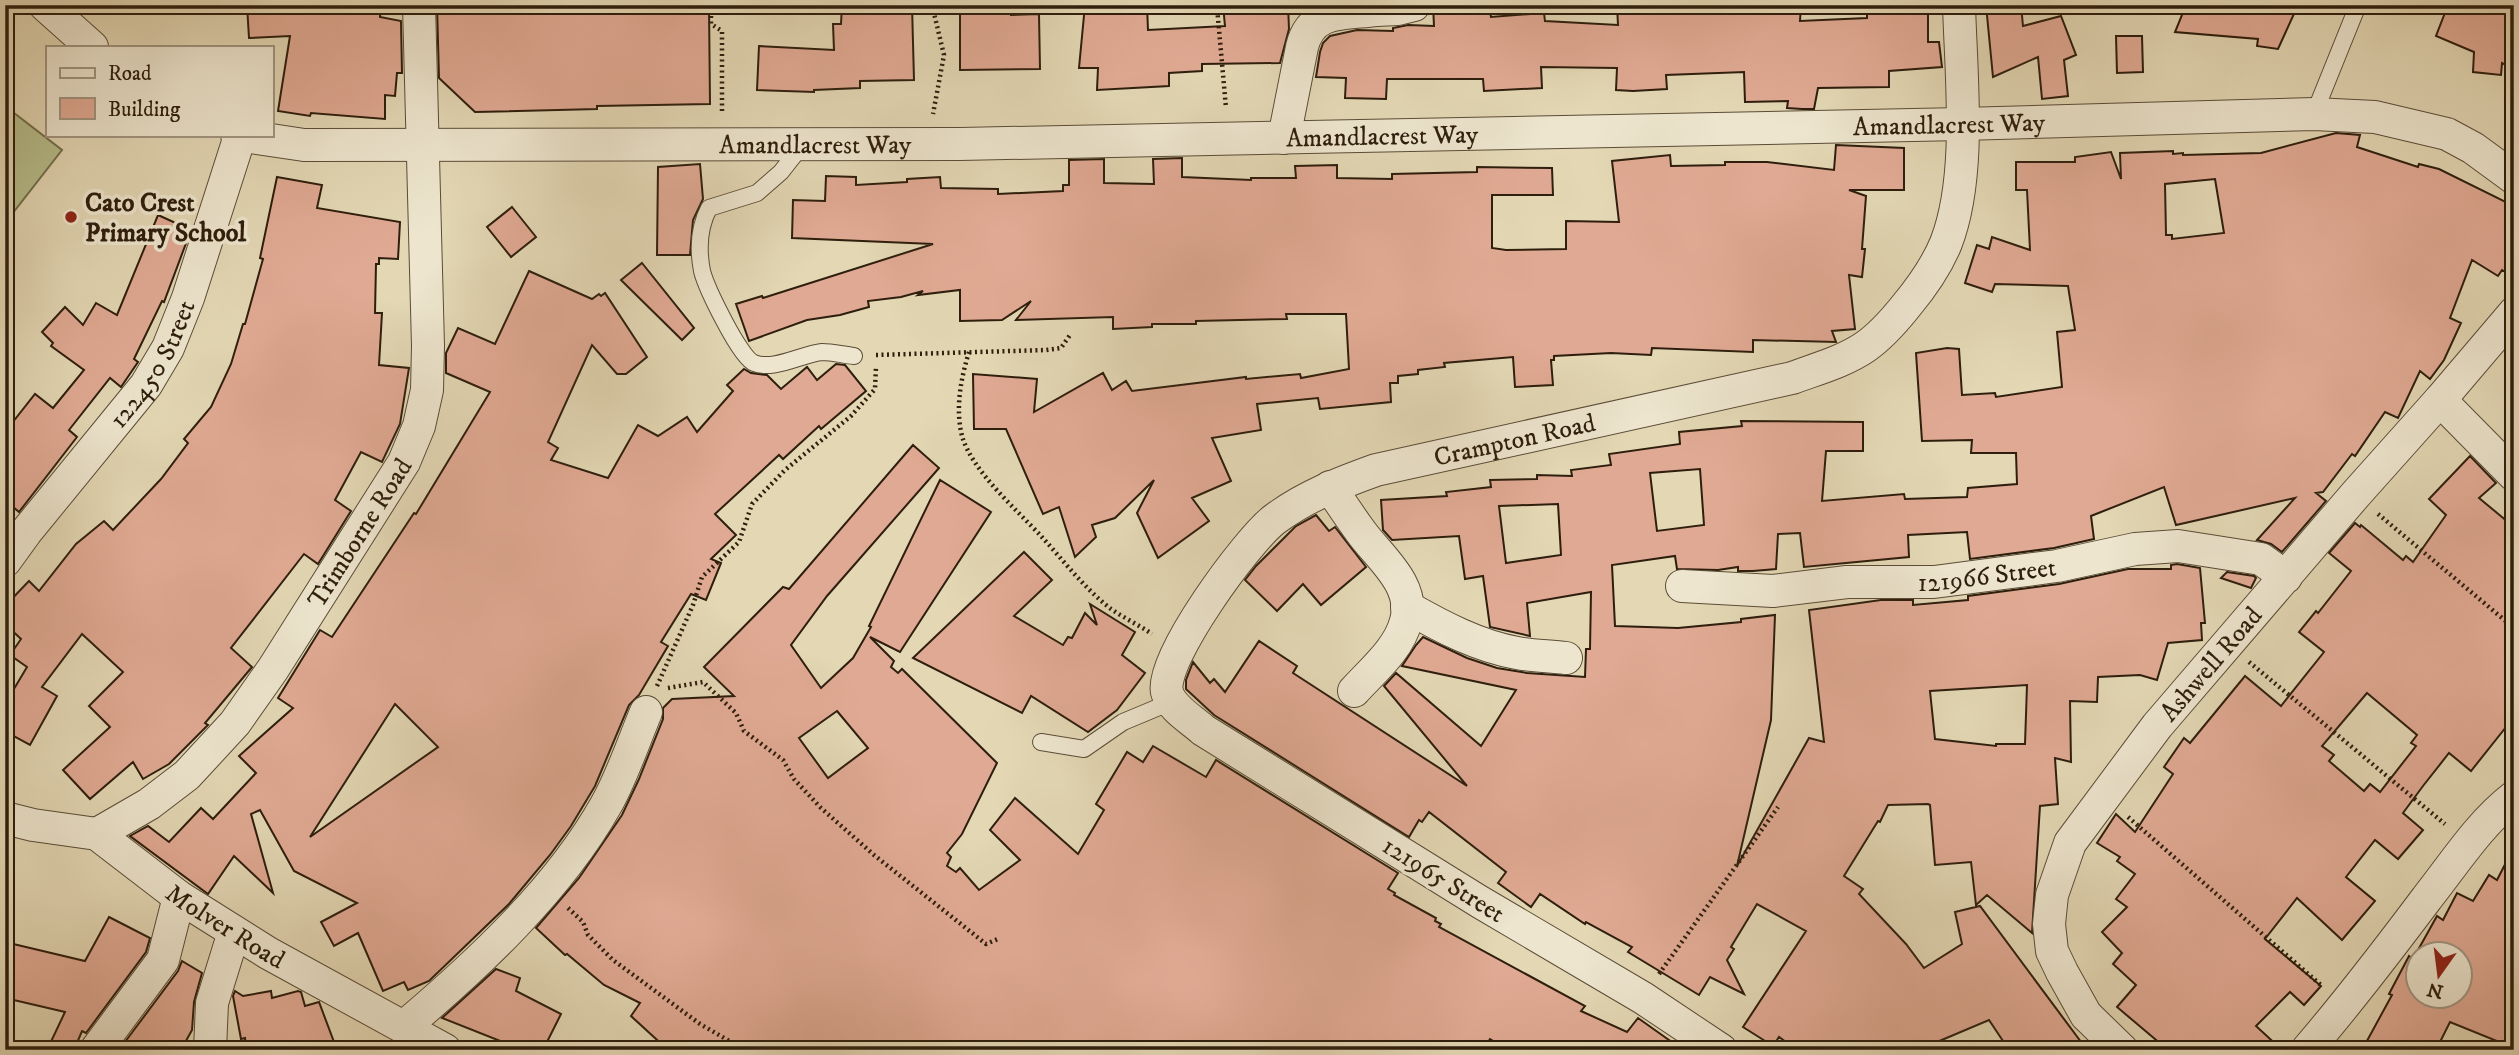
<svg xmlns="http://www.w3.org/2000/svg" width="2519" height="1055" viewBox="0 0 2519 1055" font-family="'IM FELL DW Pica',serif">
	<rect width="100%" height="100%" fill="#e3d7b4"/>
	<filter id="stains"><feTurbulence type="fractalNoise" baseFrequency=".00286" numOctaves="4"/><feColorMatrix values="0 0 0 0 .2 0 0 0 0 .09 0 0 0 0 .02 0 0 0 .5 -.17"/></filter>
	<radialGradient id="worn" r=".72"><stop offset=".6" stop-color="#630" stop-opacity="0"/><stop offset="1" stop-color="#630" stop-opacity=".3"/></radialGradient>
	<path fill="#b6bd8b" stroke="#726e4c" stroke-width="2" d="M5,106L62,150L5,223Z"/>
	<g fill="#e0a993" stroke="#2e1e0d" stroke-width="2" fill-rule="evenodd">
		<path d="M247,5L381,6L380,17L401,21L402,73H397L395,96L385,95V119L311,113L310,116L278,111L290,36L249,38Z"/>
		<path d="M437,5H709L710,104L597,106V109L475,112L439,78Z"/>
		<path d="M842,5H912L914,80L860,81V88L814,90V92L757,90L759,46L834,50L833,24H841Z"/>
		<path d="M960,5H1011V15L1039,14L1040,69L960,70Z"/>
		<path d="M1085,5H1147L1148,30L1225,26L1223,5H1288L1289,29L1280,63L1202,64V71L1169,73V86L1097,90L1098,68H1079Z"/>
		<path d="M1433,5H1489L1491,17L1544,13L1545,21L1618,25L1617,5H1801L1800,21L1867,18V5H1928V42H1939L1942,67L1889,71V87L1818,88L1814,109H1802L1787,108L1788,101L1745,102L1744,72L1666,75L1667,89L1633,91L1616,90L1617,68L1541,67L1542,88L1484,91L1483,79H1387L1386,99L1345,98L1346,78L1316,77L1320,52L1323,43L1330,36L1357,30L1393,31V28L1408,25L1434,26Z"/>
		<path d="M1986,5H2021L2023,26L2061,16L2076,55L2064,60L2068,96L2042,99L2038,57L1993,77Z"/>
		<path d="M2186,5H2298L2278,49L2257,46L2258,39L2175,32Z"/>
		<path d="M2448,5H2514V69L2502,63L2501,75L2473,72L2474,52L2436,36Z"/>
		<path d="M2116,36H2142L2143,72L2117,73Z"/>
		<path d="M2336,133L2360,135L2357,147L2418,167L2419,164L2439,169L2514,206V277L2502,270L2498,276L2472,260L2450,318L2461,323L2444,360L2430,379L2420,371L2398,418L2385,412L2355,456L2352,454L2323,492L2316,493L2326,501L2282,552L2271,544L2257,540L2295,498L2176,525L2164,487L2091,516L2094,539L2054,548L1970,559L1967,532L1908,535L1909,557L1804,567L1800,533L1778,534L1776,569L1753,571H1738V567L1718,570L1677,569L1675,556L1612,565L1615,626L1678,628L1741,622V619L1775,615L1771,720L1737,866L1809,738L1824,742L1809,610L1881,600H1913V605L1968,600V596L2059,584L2128,569H2171V565L2177,564L2200,568L2205,623H2201L2202,640L2168,643L2157,680L2140,675L2098,677L2097,702L2070,701L2071,762L2055,758L2058,804L2040,806L2032,933L1987,895L1976,905L1971,862L1935,865L1930,805L1928,804L1888,805L1880,822L1878,821L1844,876L1863,889L1859,894L1906,944L1924,968L1962,944L1955,912L1980,906L2087,1050H2009L1989,1020L1937,1042L1943,1050H1797L1779,1037L1773,1046L1743,1027L1806,931L1757,904L1731,947L1734,949L1727,960L1744,994L1710,977L1699,995L1628,952L1632,947L1586,922L1585,924L1540,894L1531,907L1498,883L1506,872L1429,812L1422,822L1419,820L1409,837L1214,715L1186,689V680L1193,662L1210,683L1214,679L1225,692L1259,641L1297,666L1293,673L1467,786L1384,686L1396,673L1481,746L1516,690L1402,666L1416,645L1423,637L1467,658L1497,668L1527,673L1585,677L1586,649H1590L1591,592L1527,603L1530,636L1490,627L1483,576L1465,579L1459,536L1392,540L1383,530L1381,500L1447,496L1446,492L1491,487L1490,480L1537,479V475L1572,476L1571,470L1611,465L1609,454L1680,444L1679,432L1742,426L1741,421L1863,422V451H1826L1822,501L1904,494L1905,499L1967,497L1968,488L2017,484L2016,453H1971L1972,440L1922,441L1916,353L1947,348L1959,349L1962,395L1995,393L1996,397L2062,387L2057,332L2075,330L2068,286L1995,284L1992,292L1965,283L1977,245L1989,249L1992,237L2030,250L2027,190H2016V162H2075V157L2111,152L2121,179L2120,153L2173,151V154L2183,153V155L2261,153ZM2215,179L2224,233L2172,239V235H2166L2165,184ZM1700,469L1704,525L1657,531L1650,473ZM1558,504L1561,555L1506,563L1499,506ZM2027,685L2025,744H1996V746L1935,739L1930,691Z"/>
		<path d="M1836,145L1904,148V190H1849L1866,196L1862,249H1865L1862,277L1849,275L1855,329L1832,331L1836,342L1753,340V352L1652,348L1651,355L1611,353L1554,356V360H1551L1553,385L1515,387L1513,357L1444,363L1445,367L1418,370V374L1398,376V383H1390L1391,402L1320,409L1318,398L1257,404L1261,430L1212,438L1231,481L1192,498L1209,521L1158,558L1137,513L1154,480L1115,518L1092,525L1096,537L1075,557L1059,507L1043,514L1006,429H974L973,374L1037,379L1034,412L1103,373L1112,390L1126,381L1132,391L1246,377V379L1300,374L1301,378L1349,369L1346,314H1286L1287,319L1196,321V324H1152V327L1113,329V317L1016,320L1031,301L1002,320L960,321V290L918,295L923,291L901,297L868,301L869,307L840,315L807,320L749,341L736,304L762,296L763,298L933,244L792,238L793,200L825,201L826,176L856,177V185L907,182V179L940,177L941,188L998,189V194L1063,191V185H1069V160L1104,159V183L1154,184L1153,159L1182,158V177L1251,180V178H1296L1295,166L1337,165V178L1392,179V174L1477,172V167L1552,168L1553,195H1492V248L1506,250L1566,249V221L1619,222L1612,161L1670,155L1671,166L1725,165V162H1767L1834,170Z"/>
		<path d="M700,164L703,199L693,220L690,255H657L658,167Z"/>
		<path d="M277,177L322,185L317,208L400,222L398,259L379,258V264H376L375,313H382L379,365L409,368L400,424L382,462L361,452L335,500L351,511L318,564L304,554L231,648L252,667L205,723L208,725L169,764L143,779L133,762L90,799L63,770L110,727L89,706L123,672L82,634L42,687L57,696L30,745L6,732L5,704L27,667L10,655L21,639L5,624V606L29,581L39,591L76,544L104,521L113,530L161,479L188,443L184,439L211,407L231,364L243,324H245L263,259L260,258Z"/>
		<path d="M512,207L536,237L511,257L487,227Z"/>
		<path d="M158,215L191,230L164,302L162,301L134,359L138,362L121,387L110,378L69,430L77,437L19,512L5,500V432L35,394L53,408L84,370L51,346L53,343L42,332L65,307L83,325L96,303L117,315Z"/>
		<path d="M642,263L694,328L682,340L621,280Z"/>
		<path d="M529,271L592,299L599,294L601,296L605,293L647,357L626,374H617L592,345L548,442L558,448L551,460L608,478L638,425L658,436L687,417L697,432L733,391L727,385L744,369L751,373L767,375L781,389L807,367L817,380L836,364L845,365L866,391L821,429L819,426L783,459L779,455L715,514L736,535L711,559L721,563L706,600L691,594L661,642L668,646L639,695L629,705L595,786L571,826L550,855L509,904L429,981L408,990L404,982L383,991L358,933L334,946L321,922L357,903L294,871L260,810L251,814L273,893L234,856L208,894L130,836L148,826L169,842L201,808L213,819L256,773L239,756L293,708L278,698L320,630L332,637L414,513L416,514L490,392L446,373V353L458,328L495,344ZM395,704L438,747L310,837Z"/>
		<path d="M913,445L939,468L827,596L791,645L821,688L853,658L871,627L869,626L940,480L991,512L900,652L870,637L894,661L891,667L898,673L902,669L997,763L962,834L947,853L951,857L947,866L956,872L960,868L979,890L1020,860L990,830L1015,798L1078,854L1104,810L1096,804L1127,752L1143,762L1153,746L1206,777L1216,760L1398,873L1388,889L1395,893L1394,895L1436,918L1435,921L1441,924L1439,927L1585,1006L1581,1011L1627,1032L1638,1018L1683,1050H1508L1490,1039L1483,1050H668L631,1016L640,1003L604,985L567,954L565,955L536,928L579,878L622,815L639,779L663,719V708L672,699L734,696L704,667L783,587L789,589ZM837,711L868,748L828,778L799,738Z"/>
		<path d="M2470,456L2496,483L2479,498L2514,527V717L2471,771L2449,753L2423,786L2403,813L2423,830L2398,859L2375,840L2346,877L2375,901L2342,940L2297,898L2265,939L2321,986L2304,1005L2290,992L2256,1026L2282,1050H2168L2117,1007L2136,985L2113,964L2122,953L2102,932L2127,907L2116,899L2135,874L2117,861L2120,857L2097,843L2116,814L2135,832L2173,774L2164,767L2184,738L2190,743L2245,676L2281,706L2324,652L2299,632L2316,611L2318,613L2351,571L2329,553L2355,523L2360,527L2361,525L2403,560L2406,556L2413,562L2446,515L2429,499ZM2367,693L2417,735L2411,743L2416,746L2380,792L2370,784L2364,791L2329,761L2334,755L2322,746Z"/>
		<path d="M1316,515L1329,531L1335,527L1366,567L1321,605L1303,584L1277,611L1245,580L1256,566L1296,526Z"/>
		<path d="M1024,552L1052,580L1014,616L1063,645L1068,637L1072,638L1085,613L1097,625L1090,604L1135,632L1122,655L1145,673L1117,710L1088,732L1031,696L1022,713L913,658Z"/>
		<path d="M2227,572L2254,576L2256,578L2251,588L2221,578Z"/>
		<path d="M2514,847V1048L2450,1022L2436,1050H2362L2392,995L2389,994L2409,956L2413,959L2437,916L2443,920L2457,893L2473,901L2489,875L2497,880ZM2418,954H2460V996H2418Z"/>
		<path d="M109,917L150,938L146,952L86,1033L82,1031L74,1050H47L65,1012L5,998V942L85,961Z"/>
		<path d="M182,961L202,973L194,1002L192,1030L181,1050H119L178,971Z"/>
		<path d="M496,969L520,978L516,991L561,1014L543,1050H523L442,1018Z"/>
		<path d="M235,991L243,996L271,991L272,998L298,991L301,992L305,1006L319,1002L337,1050H246L245,1038L241,1039L233,996Z"/>
	</g>
	<g fill="none" stroke-linecap="round" stroke-linejoin="round">
		<defs>
			<g id="lane">
				<path d="M2314,114L2358,5"/>
				<path d="M803,144L781,172L757,193L709,208C699,227 698,250 702,271C706,287 740,358 754,363C773,371 802,354 822,352C832,352 844,355 854,356"/>
				<path d="M1041,742L1084,749L1123,722L1171,702"/>
			</g>
			<g id="street">
				<path d="M45,5L92,47"/>
				<path d="M1376,10L1398,9L1414,5"/>
				<path id="s1" d="M237,135L304,145L960,144L1962,124L2314,114L2375,117L2447,134L2473,148L2514,178"/>
				<path d="M1284,138L1302,47C1311,9 1343,14 1376,10V5"/>
				<path d="M2440,400L2514,475"/>
				<path d="M1330,487C1340,502 1350,517 1361,532C1379,557 1416,585 1406,621C1399,649 1373,670 1354,691"/>
				<path id="s2" d="M5,561L26,532L146,385L168,348L188,298L240,136"/>
				<path id="s3" d="M1682,586L1773,591L1847,582H1934L2057,566L2135,549L2178,546L2261,559L2286,577"/>
				<path d="M1407,607C1442,627 1478,646 1517,653C1533,656 1550,656 1566,658"/>
				<path id="s4" d="M5,818L33,825L97,834L179,897L268,953L445,1050"/>
				<path id="s5" d="M97,834L149,804L187,775L235,723L273,669L404,462L419,426L427,390L428,346L419,5"/>
				<path d="M405,1026C478,964 558,890 606,805C622,777 633,743 646,712"/>
				<path d="M96,1050L163,960L179,897"/>
				<path d="M210,1050L212,1003L234,932"/>
				<path id="s6" d="M1721,1050L1643,998L1480,902L1203,730C1191,719 1171,708 1167,692C1159,660 1248,539 1275,519C1306,496 1340,483 1376,470L1792,378C1816,369 1843,362 1865,347C1881,336 1894,321 1906,306C1921,288 1937,265 1946,243C1972,176 1961,77 1959,5"/>
				<path id="s7" d="M2122,1050L2086,1015L2062,972L2052,951L2049,924L2052,895L2070,843L2157,726L2356,494L2440,400L2514,313"/>
				<path d="M2307,1050C2349,1001 2388,950 2427,898C2454,864 2479,824 2514,797"/>
			</g>
		</defs>
		<use href="#lane" stroke="#5b4c37" stroke-width="18"/>
		<use href="#street" stroke="#5b4c37" stroke-width="34"/>
		<g stroke="#2e1e0d" stroke-width="4.5" stroke-dasharray="2 3.5" stroke-linecap="butt">
			<path d="M711,5V24L722,31V114"/>
			<path d="M932,5L944,55L933,114"/>
			<path d="M1176,5L1217,7L1226,108"/>
			<path d="M969,352C961,378 955,408 962,436C972,471 1016,509 1041,536C1063,560 1085,589 1111,609C1124,618 1139,625 1152,634"/>
			<path d="M876,355L1046,350L1061,348L1070,335"/>
			<path d="M2378,514L2514,628"/>
			<path d="M2249,662L2445,824"/>
			<path d="M657,686L693,605L702,577L739,542L752,504L785,470L851,416L875,389L876,366"/>
			<path d="M668,688L703,682L736,713L744,731L783,760L794,779L821,808L874,855L986,944L998,939"/>
			<path d="M2128,817L2322,986"/>
			<path d="M568,908L583,922L588,935L613,960L700,1024L745,1050"/>
			<path d="M1659,974L1778,807"/>
		</g>
		<use href="#lane" stroke="#ede5ce" stroke-width="16"/>
		<use href="#street" stroke="#ede5ce" stroke-width="32"/>
	</g>
	<circle fill="#8f2418" stroke="#ede5ce" stroke-width="2.5" cx="71" cy="217" r="7"/>
	<g text-anchor="middle" stroke-width="7" stroke-linejoin="round" paint-order="stroke">
		<g font-size="26" fill="#2e1e0d" stroke="#ede5ce">
			<text dy="9" stroke="none"><textPath href="#s1" startOffset="1713">Amandlacrest Way</textPath></text>
			<text dy="9" stroke="none"><textPath href="#s1" startOffset="1146">Amandlacrest Way</textPath></text>
			<text dy="9" stroke="none"><textPath href="#s1" startOffset="579">Amandlacrest Way</textPath></text>
			<text dy="9" stroke="none"><textPath href="#s2" startOffset="247">122450 Street</textPath></text>
			<text dy="9" stroke="none"><textPath href="#s6" startOffset="1124">Crampton Road</textPath></text>
			<text dy="9" stroke="none"><textPath href="#s5" startOffset="406">Trimborne Road</textPath></text>
			<text dy="9" stroke="none"><textPath href="#s3" startOffset="306">121966 Street</textPath></text>
			<text dy="9" stroke="none"><textPath href="#s7" startOffset="462">Ashwell Road</textPath></text>
			<text transform="translate(1444 879) rotate(32)" y="9">121965 Street</text>
			<text dy="9" stroke="none"><textPath href="#s4" startOffset="252">Molver Road</textPath></text>
		</g>
		<g font-size="26" font-weight="bold" fill="#2e1e0d" stroke="#ede5ce" text-anchor="start">
			<text x="85" y="211">Cato Crest<tspan x="85" dy="30">Primary School</tspan></text>
		</g>
	</g>
	<rect width="2519" height="1055" fill="none" stroke="#e3d7b4" stroke-width="28"/>
	<rect x="7" y="7" width="2505" height="1041" fill="none" stroke="#2e1e0d" stroke-width="3.5"/>
	<rect x="14" y="14" width="2491" height="1027" fill="none" stroke="#2e1e0d" stroke-width="2"/>
	<rect x="46" y="46" width="228" height="91" fill="#ede5ce" stroke="#a19581" stroke-width="2"/>
	<rect x="60" y="68" width="35" height="10" fill="#ede5ce" stroke="#a19581" stroke-width="2"/>
	<text x="108" y="80" font-size="21" fill="#2e1e0d">Road</text>
	<rect x="60" y="98" width="35" height="21" fill="#e0a993" stroke="#a19581" stroke-width="2"/>
	<text x="108" y="116" font-size="21" fill="#2e1e0d">Building</text>
	<g transform="translate(2439 975) rotate(194)"><circle r="33" fill="#ede5ce" stroke="#a19581" stroke-width="2"/>
	<path d="M0-5L12 26L0 18L-12 26Z" fill="#8f2418"/>
	<text y="-10" font-size="19" font-weight="bold" text-anchor="middle" fill="#2e1e0d">N</text>
	</g>
	<rect width="100%" height="100%" filter="url(#stains)"/>
	<rect width="100%" height="100%" fill="url(#worn)"/>
</svg>
